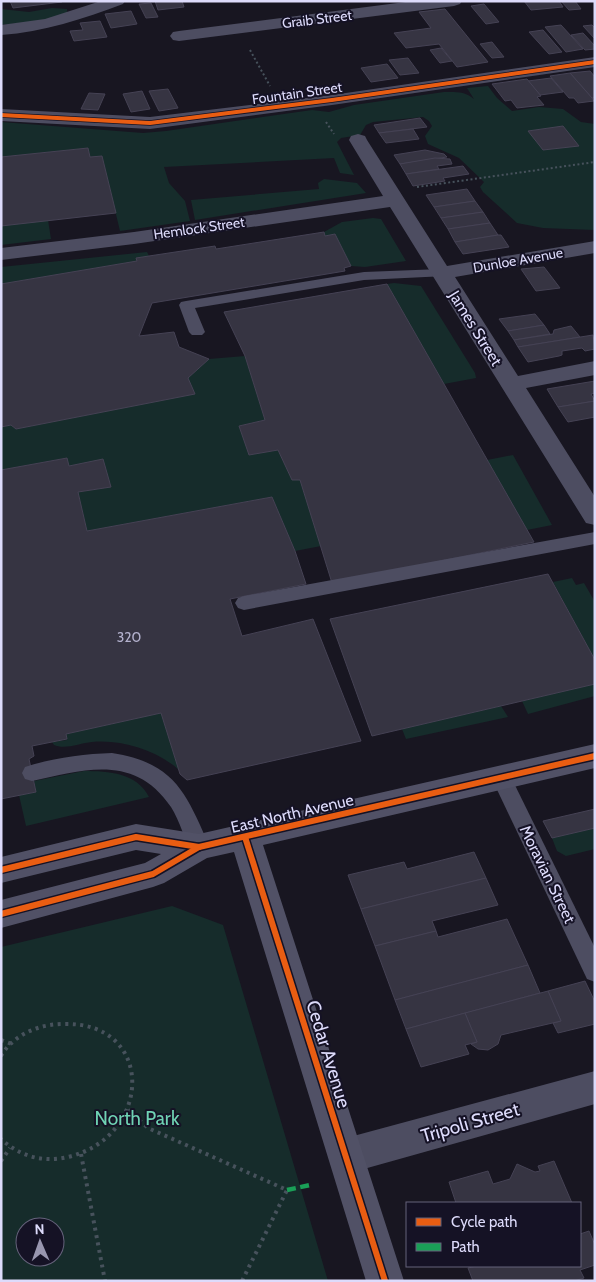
<svg xmlns="http://www.w3.org/2000/svg" width="596" height="1282" viewBox="0 0 596 1282" font-family="Cabin,sans-serif">
	<rect width="100%" height="100%" fill="#181621"/>
	<g fill="#162c2b" fill-rule="evenodd">
		<path d="M52,8L67,9V14L50,20L1,25V9L29,12Z"/>
		<path d="M488,86L497,98L512,111L539,107L563,109L581,122L595,124V230L543,228L517,223L483,192L480,187L484,182L459,158L428,144L425,136L432,126L429,121L423,117L373,122L366,125L360,135L341,138L337,142L354,175L340,173L334,158L164,167L169,183L185,201L190,221L120,231L102,156L90,157L88,148L1,157V122L143,133L166,131L312,110L329,112L354,105L444,92C455,92 465,91 474,99L467,88Z"/>
		<path d="M324,179L357,183L366,193L195,220L191,200L319,189L318,183Z"/>
		<path d="M373,218L381,219L406,261L365,267L351,266L335,235L325,236L324,232L342,222Z"/>
		<path d="M48,220L51,239L1,245V226Z"/>
		<path d="M147,252L149,256L136,258L137,261L1,284V267Z"/>
		<path d="M394,283L421,286L475,373L476,378L444,384L387,284Z"/>
		<path d="M245,356L265,420L239,426L249,455L278,450L292,480H300L321,546L295,551L272,497L87,531L78,492L111,487L103,460L69,466L66,458L1,470V427L11,425L16,429L194,394L188,378L209,359Z"/>
		<path d="M513,455L552,525L527,530L487,460Z"/>
		<path d="M572,578L576,585L584,583L595,602V660L553,582Z"/>
		<path d="M595,684V696L528,714L522,701Z"/>
		<path d="M501,706L508,717L406,739L402,729Z"/>
		<path d="M161,713L179,770C157,750 121,739 92,742C80,743 65,750 54,745L52,742L67,740L66,734Z"/>
		<path d="M84,771C109,771 137,773 149,797L26,826L19,795L36,792L34,781Z"/>
		<path d="M595,828V849L566,856L557,851L552,838Z"/>
		<path d="M172,906L223,925L328,1281H1V947ZM25,1227H55V1257H25Z"/>
	</g>
	<g fill="#363442" stroke="#454254">
		<path d="M10,1H62V2L13,8Z"/>
		<path d="M155,1H182L184,7L158,10Z"/>
		<path d="M524,1H559L563,7L531,10Z"/>
		<path d="M561,1H575L581,9L569,10Z"/>
		<path d="M151,3L158,17L146,18L139,4Z"/>
		<path d="M484,4L499,22L486,24L471,6Z"/>
		<path d="M445,9L488,62L457,67L439,44L406,48L394,33L431,28L419,12Z"/>
		<path d="M131,11L137,24L111,28L105,14Z"/>
		<path d="M100,21L107,37L74,41L70,31L83,30L80,23Z"/>
		<path d="M561,25L583,49L566,52L545,27Z"/>
		<path d="M592,25L595,28V39L583,26Z"/>
		<path d="M543,30L562,52L549,54L529,32Z"/>
		<path d="M583,33L595,46V49L585,50L571,35Z"/>
		<path d="M492,42L504,57L492,58L480,44Z"/>
		<path d="M441,48L452,61L440,63L430,50Z"/>
		<path d="M408,58L419,73L400,75L389,60Z"/>
		<path d="M387,64L398,78L371,82L361,68Z"/>
		<path d="M590,71L595,77V98H592L570,73Z"/>
		<path d="M570,73L592,98L594,101L578,103L574,98H569L550,76Z"/>
		<path d="M551,78L563,92L540,95L528,81Z"/>
		<path d="M527,79L541,96L537,97L544,105L517,108L511,100L505,101L492,84Z"/>
		<path d="M168,89L178,108L159,111L149,91Z"/>
		<path d="M142,91L150,109L131,112L123,94Z"/>
		<path d="M89,93L105,94L98,110L81,109Z"/>
		<path d="M420,118L427,127L379,133L374,125Z"/>
		<path d="M563,126L579,146L543,150L528,131Z"/>
		<path d="M413,129L419,139L386,143L379,133Z"/>
		<path d="M88,148L90,157L102,156L116,213L1,226V157Z"/>
		<path d="M425,150L444,154L447,157L400,164L394,155Z"/>
		<path d="M435,158L450,159L452,164L437,166L439,169L406,174L400,164Z"/>
		<path d="M463,166L469,174L443,178L445,181L413,186L406,174Z"/>
		<path d="M467,189L475,201L434,207L426,195Z"/>
		<path d="M475,201L483,212L441,218L434,207Z"/>
		<path d="M483,212L490,223L448,229L441,218Z"/>
		<path d="M490,223L498,235L455,242L448,229Z"/>
		<path d="M324,232L325,236L335,234L351,266L344,268L345,271L152,303L139,336L174,332L179,347L209,359L188,378L195,394L16,429L11,425L1,427V284L137,261L136,258L149,256L215,246L216,249Z"/>
		<path d="M498,235H501L509,247L463,254L455,242Z"/>
		<path d="M544,267L560,288L536,291L521,269Z"/>
		<path d="M387,284L534,542L332,583L300,480H292L278,450L249,455L239,426L265,420L245,356L224,312Z"/>
		<path d="M535,314L544,325L508,331L499,319Z"/>
		<path d="M544,325L550,334L514,340L508,331Z"/>
		<path d="M571,326L580,337L518,347L514,340L553,334L554,330Z"/>
		<path d="M593,335L595,349L585,351L582,348L562,351V355L559,356L528,362L518,347Z"/>
		<path d="M595,381V393L591,394L595,401L558,407L547,389Z"/>
		<path d="M595,401V417L568,422L558,407Z"/>
		<path d="M67,458L69,466L103,459L111,487L78,492L87,531L272,497L295,551L306,584L230,599L242,636L313,619L361,741L187,780L180,774L161,713L66,734L67,739L32,746L34,756L29,759L36,792L1,799V470Z"/>
		<path d="M548,574L595,660V684L372,736L330,619Z"/>
		<path d="M595,809V828L552,838L543,821Z"/>
		<path d="M474,852L486,878L361,909L348,875L404,862L407,869Z"/>
		<path d="M486,878L498,905L432,921L436,931L375,946L361,909Z"/>
		<path d="M507,919L528,965L395,1000L375,946L436,931L438,937Z"/>
		<path d="M528,965L540,993L406,1029L395,1000Z"/>
		<path d="M585,981L595,1002V1024L558,1033L553,1023L561,1021L548,991Z"/>
		<path d="M548,991L561,1021L501,1035L498,1044L488,1050L478,1049L471,1044L477,1042L465,1013Z"/>
		<path d="M465,1013L477,1042L465,1045L469,1054L421,1067L406,1029Z"/>
		<path d="M554,1161L572,1203H456L449,1182L488,1171L493,1184L510,1179L517,1164L535,1172L540,1171L538,1166Z"/>
		<path d="M589,1231L595,1245V1265L580,1270L584,1278L574,1281H473L468,1268L477,1266H580V1234Z"/>
	</g>
	<g fill="none" stroke-linecap="round" stroke-linejoin="round">
		<g stroke="#47525c" stroke-width="2" stroke-dasharray="2 2.5" stroke-linecap="butt">
			<path d="M250,50L270,86"/>
			<path d="M326,122L334,134"/>
			<path d="M417,187L595,162"/>
		</g>
		<g stroke="#47525c" stroke-width="4" stroke-dasharray="3 4.5" stroke-linecap="butt">
			<path d="M1,1040L12,1044"/>
			<path d="M1,1056C13,1035 39,1024 63,1024C156,1021 153,1137 68,1157C42,1163 20,1156 1,1139"/>
			<path d="M128,1110L148,1128L287,1190L242,1281"/>
			<path d="M81,1154L105,1281"/>
			<path d="M1,1161L10,1148"/>
		</g>
		<g fill="#4d4d61" fill-rule="evenodd">
			<path d="M441,269L446,270L448,273L446,276L364,280L195,308L205,332L202,335H192L189,332L179,305L181,302L186,301L364,272Z"/>
			<path d="M595,532V544L244,610L238,608L235,603L238,598L244,596Z"/>
			<path d="M112,753C176,763 186,794 210,847L206,853L199,856L192,853C184,839 180,821 171,807C135,754 86,769 32,781L25,779L22,773L25,767C53,758 83,754 112,753Z"/>
			<path d="M501,769L508,771L595,948V982L587,979L491,777L494,771Z"/>
		</g>
		<g fill="#4d4d61" fill-rule="evenodd">
			<path d="M101,1H125L123,4C83,19 44,32 1,35V25L45,19Z"/>
			<path d="M413,1H462L460,4L454,6L179,41L173,40L170,36L173,32L179,31Z"/>
			<path d="M595,57V67L332,105L150,129L1,121V109L150,117L332,95Z"/>
			<path d="M358,134L365,136L367,140L447,266L595,241V253L455,277L518,376L595,361V375L526,388L595,497V525L586,523L390,207L134,244L1,260V248L134,232L383,196L349,140L351,136Z"/>
			<path d="M595,1071V1104L346,1174L333,1168L328,1156L333,1144L346,1138Z"/>
		</g>
		<path fill="#515166" fill-rule="evenodd" d="M595,744V768L263,845L404,1281H366L234,852L207,858L164,883L153,887L1,928V900L145,863L161,854L136,850L1,883V857L136,824L199,834Z"/>
		<path stroke="#1a9f57" stroke-width="4.5" stroke-dasharray="9 4.5" stroke-linecap="butt" d="M287,1190L310,1185"/>
		<defs>
			<path id="cycleway-far1" d="M1,115L150,123L332,100L595,62"/>
			<g id="cycleway">
				<path d="M245,837L385,1281"/>
				<path d="M1,870L136,837L199,847"/>
				<path d="M1,914L153,874L199,847L595,756"/>
			</g>
		</defs>
		<use href="#cycleway-far1" stroke="#151225" stroke-width="5.5"/>
		<use href="#cycleway" stroke="#151225" stroke-width="9"/>
		<use href="#cycleway-far1" stroke="#e95d12" stroke-width="4"/>
		<use href="#cycleway" stroke="#e95d12" stroke-width="6"/>
	</g>
	<g text-anchor="middle" stroke-width="4" stroke-linejoin="round" paint-order="stroke">
		<g font-size="14" fill="#dddbfb" stroke="#151225">
			<text transform="translate(317 19) rotate(-7)" y="5">Graib Street</text>
			<text transform="translate(297 93) rotate(-8)" y="5">Fountain Street</text>
			<text transform="translate(199 228) rotate(-8)" y="5">Hemlock Street</text>
			<text transform="translate(518 260) rotate(-10)" y="5">Dunloe Avenue</text>
		</g>
		<g font-size="14" fill="#b3b1cd">
			<text x="129" y="642">320</text>
		</g>
		<g font-size="16" fill="#dddbfb" stroke="#151225">
			<text transform="translate(476 328) rotate(58)" y="6">James Street</text>
			<text transform="translate(292 813) rotate(-13)" y="6">East North Avenue</text>
			<text transform="translate(548 874) rotate(64)" y="6">Moravian Street</text>
		</g>
		<g font-size="19" fill="#dddbfb" stroke="#151225">
			<text transform="translate(329 1054) rotate(73)" y="7">Cedar Avenue</text>
			<text transform="translate(470 1122) rotate(-16)" y="7">Tripoli Street</text>
		</g>
		<g font-size="19" fill="#6fd3b4" stroke="#151225">
			<text x="137" y="1125">North Park</text>
		</g>
	</g>
	<rect width="596" height="1282" fill="none" stroke="#dddbfb" stroke-width="5"/>
	<rect x="406" y="1202" width="175" height="65" fill="#151225" stroke="#65627b"/>
	<rect x="416" y="1218" width="25" height="8" fill="#e95d12" stroke="#65627b"/>
	<text x="451" y="1227" font-size="15" fill="#dddbfb">Cycle path</text>
	<rect x="416" y="1243" width="25" height="8" fill="#1a9f57" stroke="#65627b"/>
	<text x="451" y="1252" font-size="15" fill="#dddbfb">Path</text>
	<g transform="translate(40 1242) rotate(358)"><circle r="24" fill="#151225" stroke="#65627b"/>
	<path d="M0-4L9 19L0 12L-9 19Z" fill="#9896af"/>
	<text y="-8" font-size="14" font-weight="bold" text-anchor="middle" fill="#dddbfb">N</text>
	</g>
</svg>
